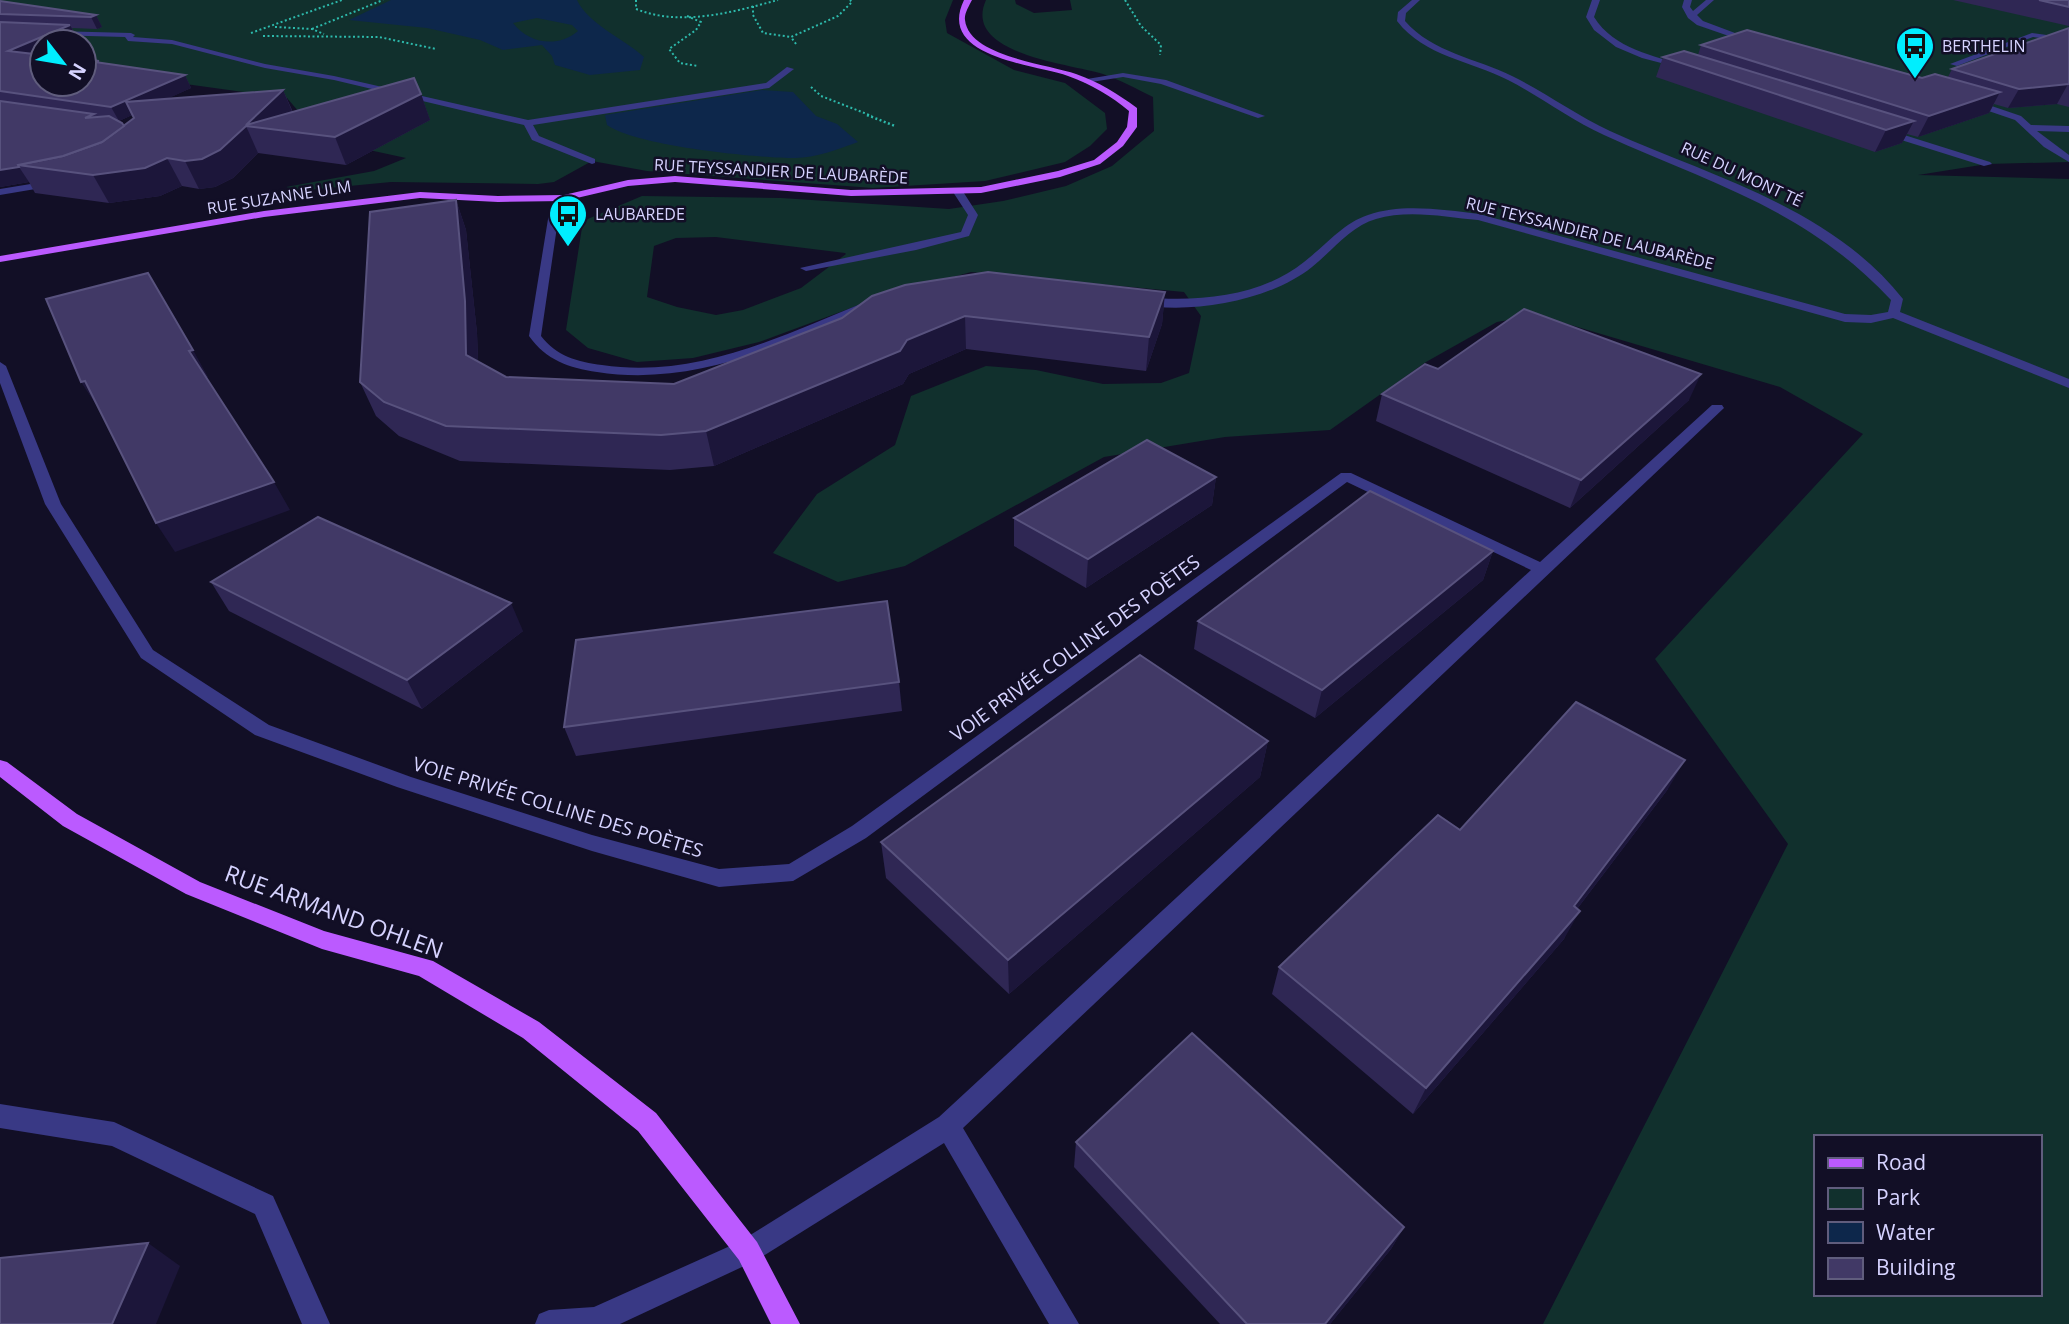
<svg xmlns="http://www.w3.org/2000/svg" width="2069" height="1324" viewBox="0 0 2069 1324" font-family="'Open Sans',sans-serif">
	<rect width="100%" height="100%" fill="#120f26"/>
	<g fill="#11302d" fill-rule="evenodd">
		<path d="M0,0H953L945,20L947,33L1014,70L1065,83L1105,113L1107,129L1090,146L1065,162L985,181L873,188L647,171L592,161L554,182L538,184L391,182L297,191L286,187L374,171L406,158L323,140L287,98L84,70V42H42L0,34Z"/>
		<path d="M986,0H1015L1016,4L1034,13L1072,10L1070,0H2069V162L1987,164L1918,175L2069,179V1324H1543L1788,844L1655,659L1863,434L1780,387L1537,315L1497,322L1426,362L1330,430L1225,437L1104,457L905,566L838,582L773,553L817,494L895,445L911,396L986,366L1036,370L1103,384L1161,383L1189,373L1201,316L1184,292L971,272L878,298L759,342L693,358L637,362L588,348L566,330L583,221L642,196L781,198L949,209L1003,201L1066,186L1112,166L1154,131L1153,97C1137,89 1120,80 1103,74C1074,64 961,55 986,0ZM716,237L845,253L846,254L801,288L743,310L716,315L677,307L647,297L654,246L676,238ZM1815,1137H2039V1294H1815Z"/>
	</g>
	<g fill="#0d274b" fill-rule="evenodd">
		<path d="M391,0H577C588,24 623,38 644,57L640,70L590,75L555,65L552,56L542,45L503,50L480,40L427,28L349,20ZM537,18L572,25L578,31C558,48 529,44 513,23Z"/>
		<path d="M762,90L793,92L816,116L837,124L858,142C838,149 816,158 795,158C756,158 636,146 607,125L605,115Z"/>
	</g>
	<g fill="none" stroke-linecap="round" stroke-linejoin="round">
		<g stroke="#2db9ab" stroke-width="2" stroke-dasharray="2 2.5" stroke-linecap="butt">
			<path d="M636,0V9C681,27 733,12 778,0"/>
			<path d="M1125,0L1141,26L1161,45L1160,55"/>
			<path d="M753,6V15L763,33L791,37"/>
			<path d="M687,16L701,22L696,30L669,49L680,63L698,66"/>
			<path d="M275,27L312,29L324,34"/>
			<path d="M312,29L383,0"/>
			<path d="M251,33L342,0"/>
			<path d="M263,36L379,37L436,49"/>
			<path d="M796,44L791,37L838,16L852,2L850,0"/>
			<path d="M811,87L821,96L872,116"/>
		</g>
		<path stroke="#2db9ab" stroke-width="2.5" stroke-dasharray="2 2.5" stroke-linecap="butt" d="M867,115L895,126"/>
		<g fill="#393985" fill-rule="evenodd">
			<path d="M1412,0H1420L1406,13L1405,21C1433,53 1476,58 1512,76C1546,93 1576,115 1610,131C1712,177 1830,207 1903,299L1900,312L2069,379V388L1893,318L1871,323L1845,322L1478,220C1446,217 1408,209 1376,219C1351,226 1332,251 1312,267C1270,301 1189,315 1137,304L1135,301L1141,297C1196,302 1259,298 1304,262C1325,246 1343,223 1368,215C1402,203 1444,210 1479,214L1845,314L1871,315L1888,312L1891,300C1806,209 1712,184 1604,135C1571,120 1541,97 1508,80C1469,60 1425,57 1397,21L1398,12Z"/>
			<path d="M1592,0H1600L1594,17C1614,49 1654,56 1688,66V70L1642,58L1616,47L1594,30L1586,17Z"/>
			<path d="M1684,0H1692L1690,7L1693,11L1706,0H1714L1697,15L1703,21L1759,42L1752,44L1697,25L1688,18L1682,7Z"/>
			<path d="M54,31L131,33L135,35L133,37L172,40L265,64L334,76L528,120L766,83L787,67L794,69L769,88L533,125L539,136L595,159V163L592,164L532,140L524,125L334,80L265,68L172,44L128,41L125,37L51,35Z"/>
			<path d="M2032,33L2069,38V42L2033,37L1957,66L1950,64Z"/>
			<path d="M1123,73L1166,80L1265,116L1258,118L1161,84L1123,77L1085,83L1081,80Z"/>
			<path d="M1971,99L2021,116L2031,125L2069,126V132L2037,131L2069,155V162L2044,147L2015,120L1968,104Z"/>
			<path d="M1882,128L1990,162L1992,164L1984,166L1879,133L1877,131Z"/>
			<path d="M55,180L59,181V185L0,195V189Z"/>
			<path d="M954,190H962L978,215L969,236L916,250L806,271L800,268L961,232L968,215L953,192Z"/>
			<path d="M564,195L569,198L559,213L541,336C556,356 578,362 602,365C694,379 780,337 863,303L873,306C859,318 832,324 815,332C745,360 673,384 597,372C569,368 546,360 529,336L549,213L560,196Z"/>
			<path d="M0,362L6,366L61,504L153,650L269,725L411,777L592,835L719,869L789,864L852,826L1341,473H1351L1540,562L1712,405H1722L1724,408L963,1128L1079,1324H1049L944,1143L757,1260L620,1324H535L539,1314L549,1310L594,1307L739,1242L939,1117L1531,570L1347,482L866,838L793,881L719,887L592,851L397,787L255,735L141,658L45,504L0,383Z"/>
			<path d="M0,1104L114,1122L273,1196L330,1324H302L255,1214L112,1146L0,1128Z"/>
		</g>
		<g fill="#bb5aff" fill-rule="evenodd">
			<path d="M964,0H972C969,6 964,14 965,20C969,57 1049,64 1076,74C1099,82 1118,94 1137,108V127L1123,146L1100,164L1060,177L981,193L851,196L675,182L628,186L564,201L498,202L420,198L264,217L0,262V256L264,211L420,192L498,196L564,195L628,180L675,176L851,190L981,187L1058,171L1094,160L1117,142L1127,127L1129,111C1111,96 1091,84 1068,76C1034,64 936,58 964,0Z"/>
			<path d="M0,760L7,762L77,814L200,882L324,931L433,961L539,1022L656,1113L757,1242L800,1324H771L739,1260L638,1131L523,1038L419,976L322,949L186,894L63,826L0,777Z"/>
		</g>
	</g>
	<g fill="#2f2754" fill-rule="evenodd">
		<path d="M1953,0H2069V26Z"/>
		<path d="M0,1L96,15L102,27L97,29L72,28L77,38L38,55L185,75L191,88L166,99L283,90L293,112L421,94L430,120L346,165L258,153L233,178L215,187L199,189L182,186L160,196L109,203L35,193L29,182L0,187ZM132,115L134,118L124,126L119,121Z"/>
		<path d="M2069,28V107L2057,104L2008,108L1994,104L1989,113L1918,137L1907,134L1902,143L1875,152L1656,77L1663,57L1698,55L1701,45L1922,78L1948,77L1952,69Z"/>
		<path d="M456,200L466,230L477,333L478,361L506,377L674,384L842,318L1165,292L1162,324L1146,371L966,349L909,374L903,384L714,466L670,470L460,461L399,436L376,416L360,382Z"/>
		<path d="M1438,369L1689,400L1570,508L1376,421L1382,394Z"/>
		<path d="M1216,477L1212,505L1086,588L1014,546V518Z"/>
		<path d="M1493,551L1483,580L1315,718L1194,649L1198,621Z"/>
		<path d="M211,582L523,631L422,709L229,611Z"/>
		<path d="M899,682L902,711L576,756L564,727Z"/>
		<path d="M1268,741L1260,777L1009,994L886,878L881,842Z"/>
		<path d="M1668,789L1577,909L1564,939L1413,1114L1272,994L1279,967L1460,830Z"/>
		<path d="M1076,1142L1404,1227L1391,1249L1330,1324H1220L1074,1167Z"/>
	</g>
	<g fill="#1c163a">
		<path d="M96,15L102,27L97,29L91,17Z"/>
		<path d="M70,25L77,38L67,42H42V53L15,65L8,51Z"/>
		<path d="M185,75L191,88L119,121L111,107Z"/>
		<path d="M2068,84L2057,104L2008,108L2019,89Z"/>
		<path d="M283,90L294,116L246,125Z"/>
		<path d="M2000,92L1989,113L1918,137L1929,116Z"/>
		<path d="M421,94L430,120L346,165L335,137Z"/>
		<path d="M1914,121L1902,143L1875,152L1886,130Z"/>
		<path d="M246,126L258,153L233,178L215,187L199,189L185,161Z"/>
		<path d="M167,158L182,186L160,196L109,203L93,175Z"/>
		<path d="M19,167L29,182L0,187V170Z"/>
		<path d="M456,200L466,230L477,333L479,388L466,355Z"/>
		<path d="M1165,292L1162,324L1146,371L1149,337Z"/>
		<path d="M965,316L966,349L909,374L903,384L714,466L706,431L907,340Z"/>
		<path d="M193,350L208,377L204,378L189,351Z"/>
		<path d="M1701,374L1689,400L1570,508L1581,480Z"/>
		<path d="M85,381L99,409L81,382Z"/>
		<path d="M1216,477L1212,505L1086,588L1088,559Z"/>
		<path d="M274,482L290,510L175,552L156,523Z"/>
		<path d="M1493,551L1483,580L1315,718L1322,690Z"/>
		<path d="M511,603L523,631L422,709L407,680Z"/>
		<path d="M1268,741L1260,777L1009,994L1008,960Z"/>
		<path d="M1685,760L1668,789L1558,934L1574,906Z"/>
		<path d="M1580,911L1564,939L1413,1114L1426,1088Z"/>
		<path d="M1404,1227L1391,1249L1330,1324H1325Z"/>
		<path d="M148,1243L180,1266L156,1324H112Z"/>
	</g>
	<g fill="#413966" stroke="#58527e" stroke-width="2">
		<path d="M2039,0H2069V7Z"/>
		<path d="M0,1L96,15L91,17L0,14Z"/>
		<path d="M0,22L70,25L8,51L42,55V84H84V59L99,61L95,62L185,75L111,107L0,91Z"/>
		<path d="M2069,28V84L2019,89L1952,69Z"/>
		<path d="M1747,30L1922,78L1935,74L2000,92L1929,116L1701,45Z"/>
		<path d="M1684,51L1914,121L1886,130L1663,57Z"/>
		<path d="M414,78L421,94L335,137L246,126L220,150L202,159L185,161L167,158L145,168L93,175L18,165L63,156L102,142L134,118L126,102L283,90L246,125Z"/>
		<path d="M0,101L94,114L85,118L109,116L122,123L124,126L102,142L63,156L18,165L19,167L0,170Z"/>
		<path d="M456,200L465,301L466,355L506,377L674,384L842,318L872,296L905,285L988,272L1165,292L1149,337L965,316L907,340L900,351L706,431L661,435L446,426L384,402L360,382L370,212Z"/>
		<path d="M148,273L193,350L189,351L274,482L156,523L85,381L81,382L46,299Z"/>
		<path d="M1524,309L1701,374L1581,480L1382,394L1425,364L1438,369Z"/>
		<path d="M1147,440L1216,477L1088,559L1014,518Z"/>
		<path d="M1370,491L1493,551L1322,690L1198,621Z"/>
		<path d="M318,517L511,603L407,680L211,582Z"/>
		<path d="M887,601L899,682L564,727L576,640Z"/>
		<path d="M1140,655L1268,741L1008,960L881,842Z"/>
		<path d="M1576,702L1685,760L1574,906L1580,911L1426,1088L1279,967L1438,815L1460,830Z"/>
		<path d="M1192,1033L1404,1227L1325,1324H1247L1076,1142Z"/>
		<path d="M148,1243L112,1324H0V1258Z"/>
	</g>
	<defs>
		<symbol id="bus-pin" viewBox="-11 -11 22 30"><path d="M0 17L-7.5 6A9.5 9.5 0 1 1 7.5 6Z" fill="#00eefe" stroke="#120f26"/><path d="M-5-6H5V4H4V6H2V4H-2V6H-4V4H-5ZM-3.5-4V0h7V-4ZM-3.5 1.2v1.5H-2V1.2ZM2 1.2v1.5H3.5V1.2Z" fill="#111"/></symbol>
	</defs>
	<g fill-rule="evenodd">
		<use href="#bus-pin" x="1893" y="24" width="44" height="60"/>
		<use href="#bus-pin" x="546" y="192" width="44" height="60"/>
	</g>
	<g text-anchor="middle" stroke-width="5" stroke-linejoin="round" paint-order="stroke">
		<g font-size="16" fill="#d6d3ff" stroke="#120f26" text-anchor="start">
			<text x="1942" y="52">BERTHELIN</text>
			<text x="595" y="220">LAUBAREDE</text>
		</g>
		<g font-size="16" fill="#d6d3ff" stroke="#120f26">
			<text transform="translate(781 171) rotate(3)" y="6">RUE TEYSSANDIER DE LAUBARÈDE</text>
			<text transform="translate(1742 174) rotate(25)" y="6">RUE DU MONT TÉ</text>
			<text transform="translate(279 197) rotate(-9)" y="6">RUE SUZANNE ULM</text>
			<text transform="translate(1590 233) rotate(14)" y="6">RUE TEYSSANDIER DE LAUBARÈDE</text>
		</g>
		<g font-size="19" fill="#d6d3ff" stroke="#120f26">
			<text transform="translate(1075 648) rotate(-36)" y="7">VOIE PRIVÉE COLLINE DES POÈTES</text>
			<text transform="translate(558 807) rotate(17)" y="7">VOIE PRIVÉE COLLINE DES POÈTES</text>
		</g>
		<g font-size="23" fill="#d6d3ff" stroke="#120f26">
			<text transform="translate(334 912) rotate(20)" y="8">RUE ARMAND OHLEN</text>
		</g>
	</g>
	<rect x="1814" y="1135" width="228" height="161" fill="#120f26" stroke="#605d7d" stroke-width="2"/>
	<rect x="1828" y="1158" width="35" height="10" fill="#bb5aff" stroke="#605d7d" stroke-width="2"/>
	<text x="1876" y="1170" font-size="21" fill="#d6d3ff">Road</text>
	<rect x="1828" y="1188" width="35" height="21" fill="#11302d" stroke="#605d7d" stroke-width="2"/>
	<text x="1876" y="1205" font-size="21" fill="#d6d3ff">Park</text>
	<rect x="1828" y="1222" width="35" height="21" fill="#0d274b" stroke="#605d7d" stroke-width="2"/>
	<text x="1876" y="1240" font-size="21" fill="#d6d3ff">Water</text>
	<rect x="1828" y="1258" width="35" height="21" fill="#413966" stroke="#605d7d" stroke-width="2"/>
	<text x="1876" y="1275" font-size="21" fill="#d6d3ff">Building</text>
	<g transform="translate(63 63) rotate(121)"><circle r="33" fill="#120f26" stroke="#605d7d" stroke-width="2"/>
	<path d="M0-5L12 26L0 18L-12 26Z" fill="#00eefe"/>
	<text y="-10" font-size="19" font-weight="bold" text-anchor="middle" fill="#d6d3ff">N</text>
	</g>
</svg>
